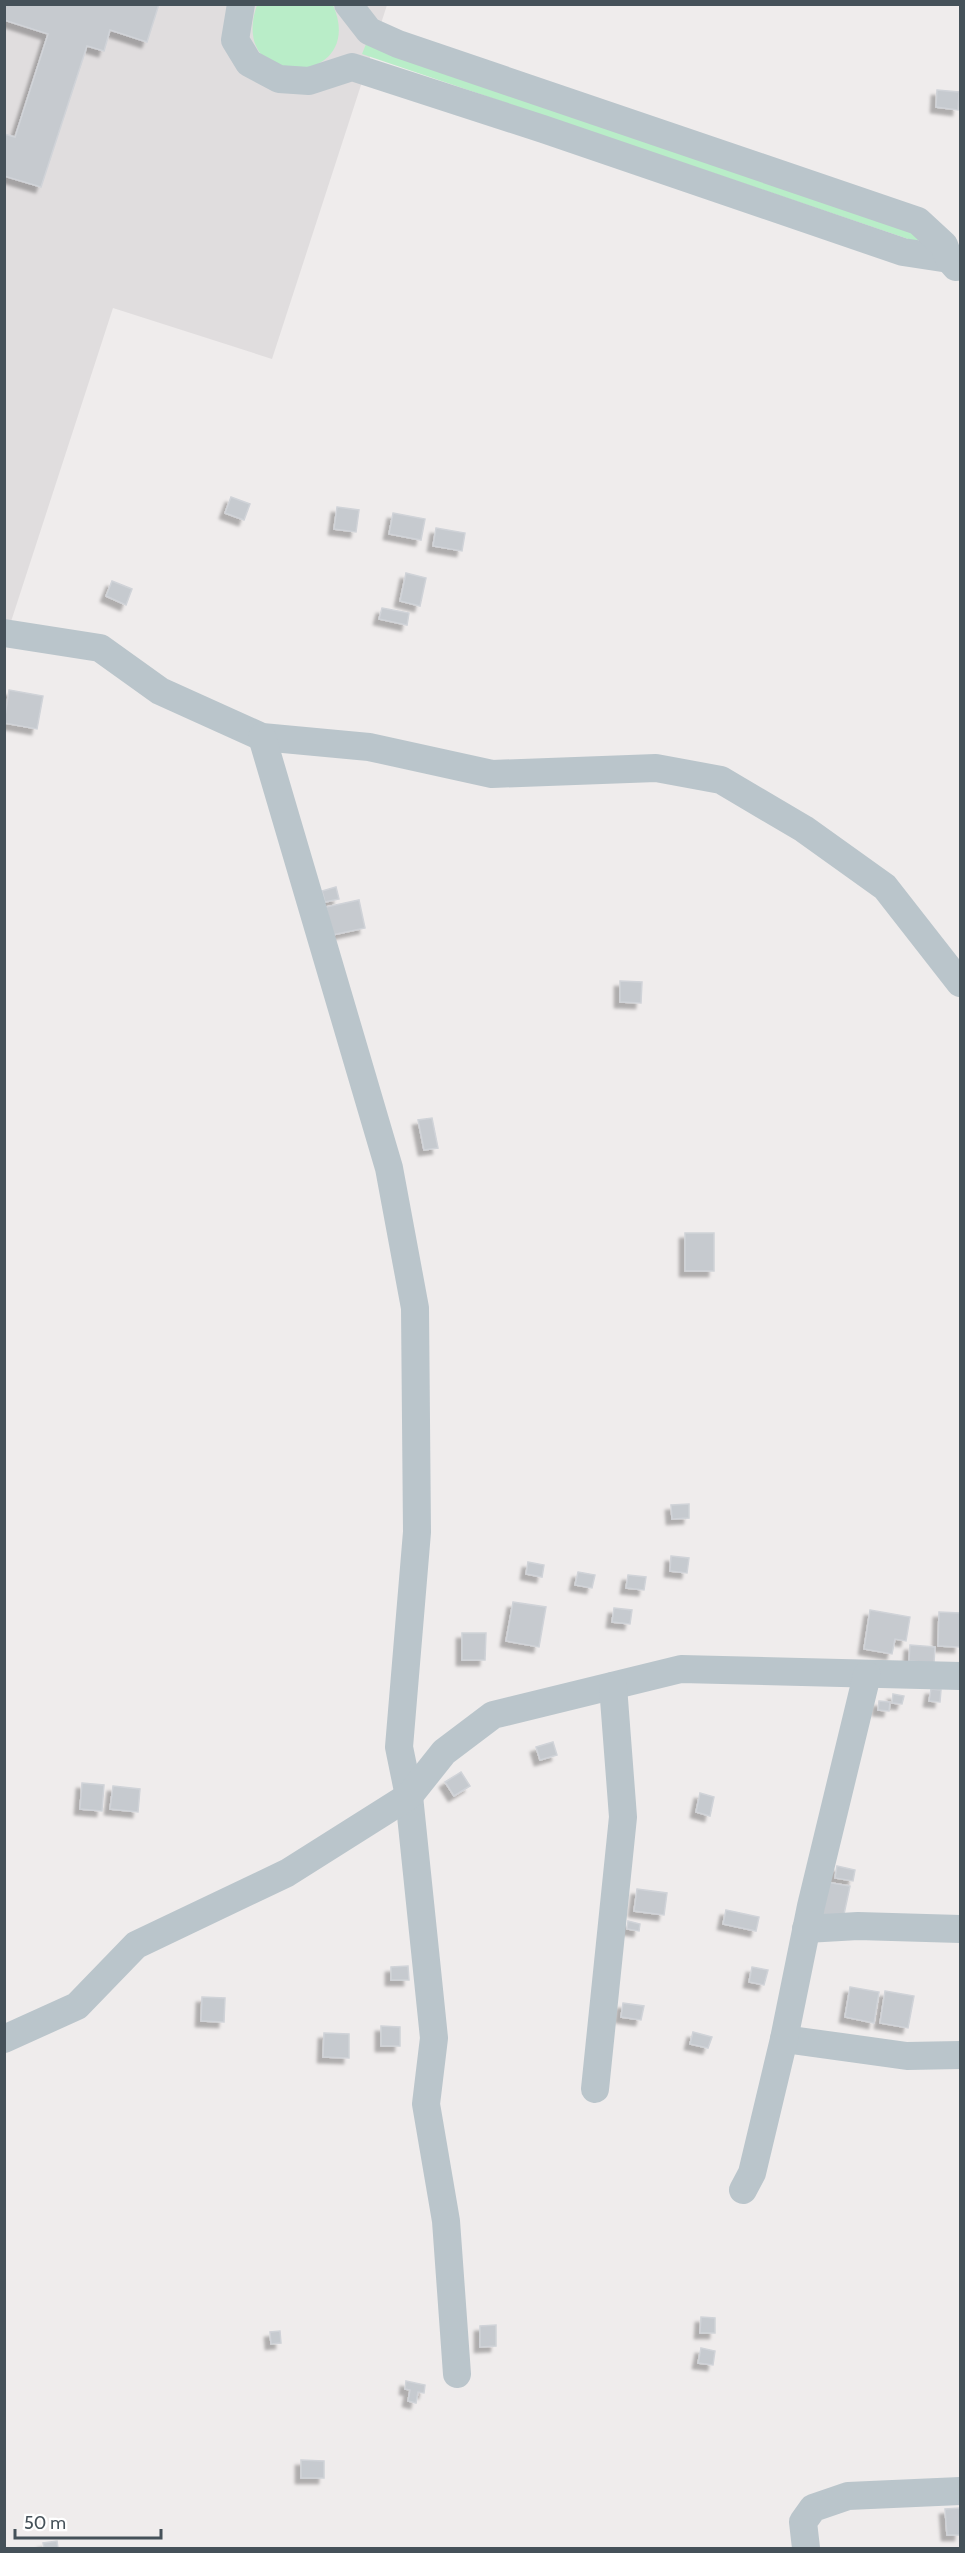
<svg xmlns="http://www.w3.org/2000/svg" width="965" height="2553" viewBox="0 0 965 2553" font-family="Cabin,sans-serif">
	<defs>
		<filter id="shadow"><feDropShadow dx="-5.5" dy="5.5" stdDeviation="1.5" flood-color="#0004"/></filter>
	</defs>
	<rect width="100%" height="100%" fill="#efecec"/>
	<path fill="#e0ddde" d="M5,5H387L272,359L113,308L5,640Z"/>
	<g fill="#b9edc8">
		<path d="M257,5H333C369,87 226,94 257,5Z"/>
		<path d="M366,44L921,236L917,242L362,54Z"/>
	</g>
	<g fill="#c6cacf" stroke="#d0d3d8" stroke-width="1.5" filter="url(#shadow)">
		<path d="M4,4H159L147,42L110,30L104,51L87,46L41,187L4,176V134L15,137L48,34L4,20Z"/>
		<path d="M937,90L959,92L958,110L936,107Z"/>
		<path d="M231,497L250,504L244,520L225,513Z"/>
		<path d="M337,507L359,510L356,532L334,529Z"/>
		<path d="M393,513L425,519L421,540L389,534Z"/>
		<path d="M436,528L465,533L462,551L433,546Z"/>
		<path d="M406,573L426,578L420,606L400,601Z"/>
		<path d="M112,581L132,589L126,605L106,596Z"/>
		<path d="M382,608L409,613L407,625L379,619Z"/>
		<path d="M9,690L43,696L37,729L4,723Z"/>
		<path d="M336,887L339,899L325,902L322,891Z"/>
		<path d="M359,900L365,928L332,935L326,907Z"/>
		<path d="M620,981L642,982L641,1003L620,1002Z"/>
		<path d="M432,1118L438,1148L424,1150L418,1120Z"/>
		<rect x="685" y="1233" width="29" height="38"/>
		<path d="M689,1504V1518L672,1519L671,1505Z"/>
		<path d="M671,1556L689,1558L687,1573L670,1571Z"/>
		<path d="M528,1562L544,1565L542,1577L526,1574Z"/>
		<path d="M578,1572L595,1575L592,1588L575,1585Z"/>
		<path d="M628,1575L646,1577L644,1590L626,1588Z"/>
		<path d="M513,1602L546,1607L539,1647L506,1641Z"/>
		<path d="M614,1608L632,1610L630,1624L612,1622Z"/>
		<path d="M870,1610L910,1617L906,1641L895,1639L892,1654L864,1649Z"/>
		<path d="M939,1612L960,1613V1647L938,1646Z"/>
		<path d="M462,1633H486L485,1660H462Z"/>
		<path d="M910,1645L935,1647L934,1663L909,1661Z"/>
		<path d="M931,1689L941,1690L940,1702L929,1701Z"/>
		<path d="M893,1694L904,1696L902,1704L892,1703Z"/>
		<path d="M879,1701L890,1702L889,1711L878,1710Z"/>
		<path d="M553,1742L557,1755L540,1760L536,1747Z"/>
		<path d="M461,1772L470,1786L454,1796L445,1782Z"/>
		<path d="M82,1783L104,1785L102,1811L80,1809Z"/>
		<path d="M113,1786L140,1789L138,1812L110,1809Z"/>
		<path d="M700,1793L714,1797L710,1816L696,1812Z"/>
		<path d="M837,1866L855,1870L853,1881L835,1878Z"/>
		<path d="M826,1882L850,1886L843,1919L820,1915Z"/>
		<path d="M637,1889L667,1893L664,1915L634,1911Z"/>
		<path d="M726,1910L759,1917L756,1931L723,1924Z"/>
		<path d="M628,1921L640,1924L639,1931L627,1929Z"/>
		<path d="M408,1966L409,1980H391V1967Z"/>
		<path d="M752,1967L768,1970L764,1985L749,1982Z"/>
		<path d="M850,1987L879,1992L874,2023L845,2017Z"/>
		<path d="M885,1991L914,1996L908,2028L880,2023Z"/>
		<path d="M202,1997L225,1998L224,2022L201,2021Z"/>
		<path d="M623,2003L644,2006L641,2020L621,2017Z"/>
		<path d="M381,2026L400,2027V2046H381Z"/>
		<path d="M693,2032L712,2037L708,2048L690,2044Z"/>
		<path d="M324,2033L349,2034V2058L323,2057Z"/>
		<path d="M701,2317L715,2318V2333H700Z"/>
		<path d="M496,2325V2346L480,2347V2326Z"/>
		<path d="M280,2331L281,2343L271,2344L270,2332Z"/>
		<path d="M701,2348L715,2351L713,2365L698,2363Z"/>
		<path d="M406,2381L425,2385L424,2393L418,2392L416,2403L408,2401L410,2390L405,2389Z"/>
		<path d="M301,2460L324,2461V2478H301Z"/>
		<path d="M960,2508V2535H947L945,2509Z"/>
		<path d="M57,2541L58,2548H44L43,2543Z"/>
	</g>
	<g fill="none" stroke-linecap="round" stroke-linejoin="round">
		<g stroke="#bac5cb" stroke-width="28">
			<path d="M241,4L235,40L249,63L279,79L309,81L352,67L543,129L903,252L949,259"/>
			<path d="M348,4L369,31L398,44L918,221L944,245L949,259L956,267"/>
			<path d="M4,633L100,648L160,691L262,737L369,747L492,774L656,768L721,780L804,829L885,887L960,983"/>
			<path d="M262,737L389,1168L415,1308L417,1532L399,1747L409,1796L434,2038L426,2104L446,2221L457,2374"/>
			<path d="M806,1929L858,1926L960,1929"/>
			<path d="M4,2039L77,2006L136,1945L287,1873L409,1796L444,1752L493,1715L681,1669L960,1676"/>
			<path d="M784,2039L907,2056L960,2055"/>
			<path d="M595,2089L623,1817L613,1686"/>
			<path d="M743,2190L752,2173L784,2039L811,1906L867,1675"/>
			<path d="M806,2548L803,2522L813,2508L848,2496L960,2491"/>
		</g>
	</g>
	<rect width="965" height="2553" fill="none" stroke="#455159" stroke-width="12"/>
	<path d="M15 2529v9h146v-9" fill="none" stroke="#455159" stroke-width="3"/>
	<text x="24" y="2529" font-size="18" fill="#455159" stroke="#ffffff" stroke-width="4.5" paint-order="stroke">50 m</text>
</svg>
